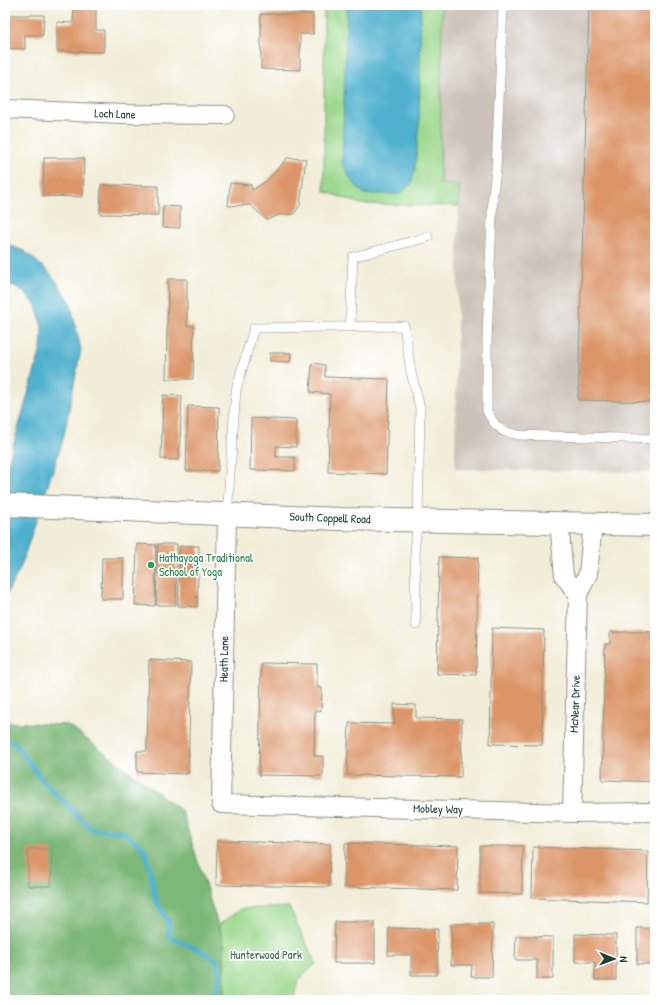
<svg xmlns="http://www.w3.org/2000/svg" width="660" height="1005" viewBox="0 0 660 1005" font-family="'Patrick Hand',sans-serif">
	<rect width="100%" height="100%" fill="#fff"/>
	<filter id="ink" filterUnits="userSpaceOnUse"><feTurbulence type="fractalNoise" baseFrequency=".025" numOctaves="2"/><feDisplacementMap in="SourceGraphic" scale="8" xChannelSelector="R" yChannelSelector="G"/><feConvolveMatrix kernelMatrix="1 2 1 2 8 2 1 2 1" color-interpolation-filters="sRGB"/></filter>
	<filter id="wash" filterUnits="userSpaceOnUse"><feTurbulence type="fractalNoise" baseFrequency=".012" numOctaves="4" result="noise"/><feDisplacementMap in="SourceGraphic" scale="16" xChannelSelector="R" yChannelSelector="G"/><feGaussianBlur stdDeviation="0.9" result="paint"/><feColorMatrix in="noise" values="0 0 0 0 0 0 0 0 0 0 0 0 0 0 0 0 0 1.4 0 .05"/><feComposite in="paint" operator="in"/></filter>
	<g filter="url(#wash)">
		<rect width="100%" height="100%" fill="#f2edd8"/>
		<path fill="#ccc2b9" d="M442,5H655V472L455,469L459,185L440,184Z"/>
		<g fill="#9cd88d" stroke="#5e8a60">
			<path d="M324,5H442L440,184L459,185V206L361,204L324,191Z"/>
			<path d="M289,907L316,964C301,975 296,981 294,1000H224V944L219,925L240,909Z"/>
		</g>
		<path fill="#7db878" stroke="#4e7a56" d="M5,722L68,725L182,811L224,944V1000H5Z"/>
		<g fill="#4fb1ce" stroke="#377781">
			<path d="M347,5H421L419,124L415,170L411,184L400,194H364L351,180L342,162Z"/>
			<path d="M5,243L26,252L50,273L70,301L81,349L63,440L20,569L5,597V474L41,349L42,327L36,305L19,288L5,283Z"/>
		</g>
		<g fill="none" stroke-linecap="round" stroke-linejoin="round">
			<path stroke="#4fb1ce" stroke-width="5" d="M5,741L14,742L41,779L91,829L124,832L146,851L156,901L168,921L169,937L200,950L217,961L220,975L214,1000"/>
		</g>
		<g id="blocks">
			<g fill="#db9568">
				<path d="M74,5H96V30H104V52L57,51V22L73,23Z"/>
				<path d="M589,5H655V402L578,400Z"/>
				<path d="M261,14H313V34H300V70L261,69Z"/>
				<path d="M5,15H44L43,35H25V49L5,48Z"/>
				<path d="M44,158H84L83,197L43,196Z"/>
				<path d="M287,158L306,159L300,205L294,214L279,215L267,220L250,205L228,206L230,183L251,185L252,190L268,180Z"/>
				<path d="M101,185L158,186V215L100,214Z"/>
				<path d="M163,206L180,207V228L162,227Z"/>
				<path d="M168,279H187V326H194L193,379H166Z"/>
				<path d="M270,353H291L290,362L270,361Z"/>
				<path d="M312,363L325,365V377L389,379L386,474L328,472L330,394L310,392Z"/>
				<path d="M163,395L182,396L179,460L161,459Z"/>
				<path d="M188,406L219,407L218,471H186Z"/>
				<path d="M251,418L296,420V447L276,446V457H295V471L250,470Z"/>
				<path d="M137,544L156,545L155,606L135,605Z"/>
				<path d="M158,544H177L176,605H156Z"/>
				<path d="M180,546H199L197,607L178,606Z"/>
				<path d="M439,557L478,558L476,675L437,674Z"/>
				<path d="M102,558H123V599H101Z"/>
				<path d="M492,628L544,630L542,745L490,744Z"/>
				<path d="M610,632H655V782L602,780L605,644H610Z"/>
				<path d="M149,660L191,662L188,774L137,772V751H147Z"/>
				<path d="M261,663L317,664V687L322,688L321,711H315L314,756H323V776L259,775Z"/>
				<path d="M394,704L416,705V718L462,719L461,777L347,775L349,723L394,724Z"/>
				<path d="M217,841L330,844L329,887L216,885Z"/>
				<path d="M345,843L458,846L457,890L344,887Z"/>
				<path d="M480,846H523L522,894L480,893Z"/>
				<path d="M533,847L648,851L647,902L532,898Z"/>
				<path d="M28,849H52L51,886H28Z"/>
				<path d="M335,922H375V963H334Z"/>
				<path d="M452,924H493L492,977H471L472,965H451Z"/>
				<path d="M389,928L438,929L437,975H411V955H388Z"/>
				<rect x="637" y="928" width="18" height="36"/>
				<path d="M575,934L616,935V980H595V962H575Z"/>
				<path d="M516,936L553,937V979H537V960H515Z"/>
			</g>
		</g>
	</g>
	<g filter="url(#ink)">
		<use href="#blocks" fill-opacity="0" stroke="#889586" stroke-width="1"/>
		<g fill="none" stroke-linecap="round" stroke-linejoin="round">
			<defs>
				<g id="service">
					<path d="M503,5L496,170L493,193L487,339V411L494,423L503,431L518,435L655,439"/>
					<path d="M350,327L353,257L428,237"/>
					<path d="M227,515L236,390L254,328L404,326L411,372L420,408L418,520L415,543L416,625"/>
				</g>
				<g id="minor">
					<path d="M5,109L124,114L225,115"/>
					<path d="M227,515L221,804L572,813L655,812"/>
					<path d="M559,522L564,576L578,595"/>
					<path d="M572,813L578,595L588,574L593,523"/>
				</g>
				<path id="tertiary" d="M5,505L340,519L655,525"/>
			</defs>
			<use href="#service" stroke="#889586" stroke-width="10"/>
			<use href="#minor" stroke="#889586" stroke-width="20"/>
			<use href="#tertiary" stroke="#889586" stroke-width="24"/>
			<use href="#service" stroke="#fff" stroke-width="9"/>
			<use href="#minor" stroke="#fff" stroke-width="18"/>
			<use href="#tertiary" stroke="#fff" stroke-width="22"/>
		</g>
	</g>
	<circle fill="#2e9e5b" stroke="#fff" stroke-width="1.5" cx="151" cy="565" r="4"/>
	<g text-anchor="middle" stroke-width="3.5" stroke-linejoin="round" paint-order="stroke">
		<g font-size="12" fill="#1f3d34" stroke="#fff">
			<text transform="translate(115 114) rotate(2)" y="4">Loch Lane</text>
			<text transform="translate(330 518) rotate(2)" y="4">South Coppell Road</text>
			<text transform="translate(224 659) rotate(-89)" y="4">Heath Lane</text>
			<text transform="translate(575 704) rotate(-88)" y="4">McNear Drive</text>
			<text transform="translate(438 809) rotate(1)" y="4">Mobley Way</text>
		</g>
		<g font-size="12" fill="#27864d" stroke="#fff" text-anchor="start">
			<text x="159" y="562">Hathayoga Traditional<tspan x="159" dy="14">School of Yoga</tspan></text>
		</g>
		<g font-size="12" fill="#3e644a" stroke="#fff">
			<text x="266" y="959">Hunterwood Park</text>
		</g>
	</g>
	<rect width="660" height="1005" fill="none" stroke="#fff" stroke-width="20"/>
	<g transform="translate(614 959) rotate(91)" stroke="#ffffff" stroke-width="3" paint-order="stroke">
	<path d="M0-3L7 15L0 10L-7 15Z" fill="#1f3d34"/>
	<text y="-6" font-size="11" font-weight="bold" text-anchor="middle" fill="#1f3d34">N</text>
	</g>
</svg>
